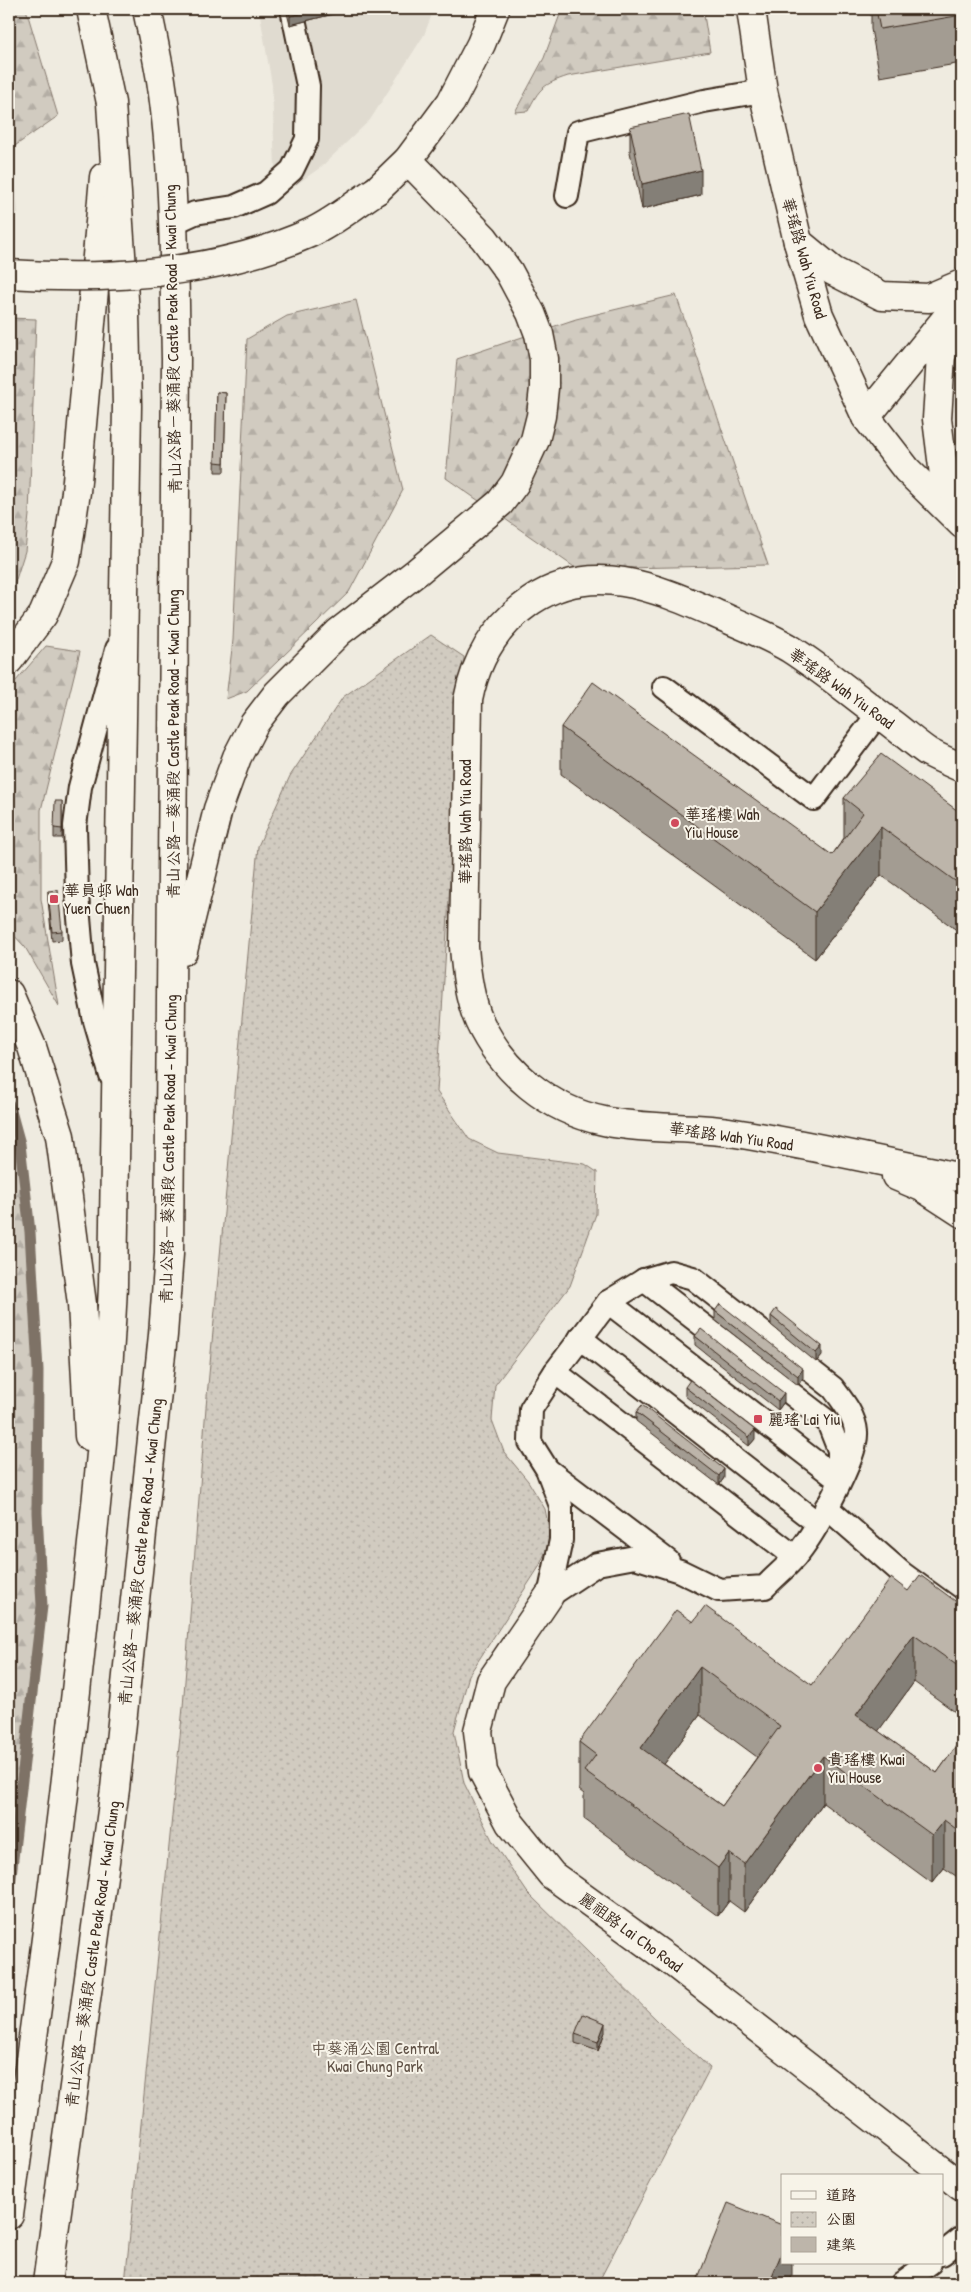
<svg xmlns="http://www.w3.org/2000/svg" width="971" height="2292" viewBox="0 0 971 2292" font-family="'Patrick Hand','LXGW WenKai TC',sans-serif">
	<defs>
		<pattern id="forest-firs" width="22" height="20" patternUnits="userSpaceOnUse" patternTransform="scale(1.25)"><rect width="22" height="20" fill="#d1cbc0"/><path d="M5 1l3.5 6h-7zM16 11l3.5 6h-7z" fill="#b4aea5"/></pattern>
		<pattern id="park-dots" width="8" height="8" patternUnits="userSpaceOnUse" patternTransform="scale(1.25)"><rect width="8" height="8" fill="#d1cbc0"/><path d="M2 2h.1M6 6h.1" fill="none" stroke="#b4aea5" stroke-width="1.8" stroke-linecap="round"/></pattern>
	</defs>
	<rect width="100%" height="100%" fill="#efebe0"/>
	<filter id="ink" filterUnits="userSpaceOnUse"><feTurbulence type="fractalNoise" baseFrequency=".02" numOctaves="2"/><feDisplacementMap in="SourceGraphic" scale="10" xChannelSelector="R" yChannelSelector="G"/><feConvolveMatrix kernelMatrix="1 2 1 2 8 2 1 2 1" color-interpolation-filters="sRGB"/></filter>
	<g filter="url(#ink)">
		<g fill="#e0dbd0">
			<path d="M259,9H434L424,35L370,120L321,167L276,199L272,85Z"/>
			<path d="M9,94L18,213L9,212Z"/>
		</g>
		<g fill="url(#forest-firs)" stroke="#867a6f">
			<path d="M9,9H26L58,116L9,150Z"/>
			<path d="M562,9H703L710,52L568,76C544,84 539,88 528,111L515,112L544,58Z"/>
			<path d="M676,295L768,565L577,569L446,478L457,359L576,319Z"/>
			<path d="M356,300L403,490L349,592L247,691L226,699L233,640L247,339L287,316Z"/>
			<path d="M9,318L36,319L29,515L25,551L12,592L9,597Z"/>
			<path d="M46,646L80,651L41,810V899L59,1006L25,947L9,930V689Z"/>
			<path d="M9,1104L20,1144L30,1232L38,1370L37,1513L42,1606L9,1893Z"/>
		</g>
		<path fill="url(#park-dots)" stroke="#867a6f" d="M431,635L464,657L437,1092L469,1139L498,1153L585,1164L597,1172L596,1214L570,1286L495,1385L492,1420L504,1452L528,1481L545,1509L551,1539L539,1567L469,1675L454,1731L464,1783L492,1840L527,1892L663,2026L710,2068L598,2283H125L183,1707L206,1407L258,846L290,776L343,697Z"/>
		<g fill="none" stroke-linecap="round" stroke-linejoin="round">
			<path stroke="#7e7266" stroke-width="11" d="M9,1104L20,1144L30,1232L38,1370L37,1513L42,1606L9,1893"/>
			<defs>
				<g id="service">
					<path d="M567,196L578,132L704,101L763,91"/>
					<path d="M173,223L195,213L234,207L266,193L292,170L307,139L308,86L292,9"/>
					<path d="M664,687L814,799L878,714"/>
					<path d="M111,1076L95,1021L83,964L77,895L75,826L80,787L117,649"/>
					<path d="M671,1272L693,1278L833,1388C842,1400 855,1416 856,1432C858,1458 813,1536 795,1557C786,1568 774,1577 765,1587L719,1590L680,1571L635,1557L597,1564L549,1596L561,1540V1506L547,1469L530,1442L531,1409L555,1372L608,1302L644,1280Z"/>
					<path d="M644,1280L828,1422L839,1450V1477"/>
					<path d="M608,1302L839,1480"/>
					<path d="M580,1338L817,1523"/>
					<path d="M555,1372L795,1557"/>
					<path d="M548,1470L668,1561"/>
					<path d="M826,1507L903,1574L962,1617"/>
					<path d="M942,2254L962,2238"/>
					<path d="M902,2283L930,2263"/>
				</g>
				<g id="minor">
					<path d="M962,768C951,763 939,758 928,752C916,744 904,733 892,724C858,699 825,671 789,648C765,634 739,624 714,613C654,587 592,560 531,601C496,625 476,658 468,700L464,947C466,972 469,998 479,1021C503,1072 549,1110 604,1121C645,1130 688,1126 729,1132C807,1144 885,1162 962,1178"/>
					<path d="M896,1176L922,1187L962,1213"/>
					<path d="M549,1596L491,1681L478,1731L483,1772L510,1823L552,1875L675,1964L962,2187"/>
				</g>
				<g id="tertiary">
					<path d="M751,9L763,91L798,242L819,315L866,417L907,470L962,524"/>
					<path d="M377,190L408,160L451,102L481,44L495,9"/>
					<path d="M798,242L833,271L882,296L929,298L962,284"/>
					<path d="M962,313L941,356L937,419L944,475L962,505"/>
					<path d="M866,417L949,315"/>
				</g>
				<g id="primary">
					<path d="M9,660L43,615L66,561L76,492L104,177"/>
					<path d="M183,951L218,809L237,757L254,724L277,694L339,632L417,572L500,503L515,483L535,440L541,416L544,388V359L539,334L531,313L509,272L484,238L408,160"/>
					<path d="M9,994L32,1047L60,1136L82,1304L89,1436"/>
					<path d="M9,2215C36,2017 63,1818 84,1618C96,1508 108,1397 113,1286L127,406L125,314L111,103L91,9"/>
					<path d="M47,2283L115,1789L163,1335L169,1254L176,359C174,267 175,172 161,80C157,56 152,33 147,9"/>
				</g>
			</defs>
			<use href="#service" stroke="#3b2a1e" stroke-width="26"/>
			<use href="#minor" stroke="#3b2a1e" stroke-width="31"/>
			<use href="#tertiary" stroke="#3b2a1e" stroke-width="31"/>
			<use href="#primary" stroke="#3b2a1e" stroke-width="31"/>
			<use href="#service" stroke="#f7f3e8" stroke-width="22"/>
			<use href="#minor" stroke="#f7f3e8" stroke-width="28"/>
			<use href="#tertiary" stroke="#f7f3e8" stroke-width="28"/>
			<use href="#primary" stroke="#f7f3e8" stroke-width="28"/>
			<defs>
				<path id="tertiary-bridge" d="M9,274C110,281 217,274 310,233C333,223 355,204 377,190"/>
			</defs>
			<use href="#tertiary-bridge" stroke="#3b2a1e" stroke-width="31" stroke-linecap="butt"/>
			<use href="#tertiary-bridge" stroke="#f7f3e8" stroke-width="28"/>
		</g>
		<g fill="#a39c92" stroke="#3b2a1e" fill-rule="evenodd">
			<path d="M286,9H337V13L290,25Z"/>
			<path d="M871,9H962V63L880,77L871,29Z"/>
			<path d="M630,127L701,195L642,209L630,152Z"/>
			<path d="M217,392L226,393L224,472H215Z"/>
			<path d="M561,727L832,855L844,838V798L962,814V934L881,875L815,959L561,774Z"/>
			<path d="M62,801V838H54V828Z"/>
			<path d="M48,891L62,931V940L52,941L48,900Z"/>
			<path d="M715,1311L803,1378L798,1385L715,1320Z"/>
			<path d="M771,1316L822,1355L816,1362L771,1325Z"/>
			<path d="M695,1336L784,1402L778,1410L695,1345Z"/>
			<path d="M685,1387L755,1439L749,1446L685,1396Z"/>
			<path d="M636,1412L724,1478L719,1485L636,1421Z"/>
			<path d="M908,1591L962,1606V1717L914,1682L878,1731L937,1773L962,1738V1874L959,1878L944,1868L932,1883L823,1803L744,1912L729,1901L718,1916L584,1819V1794L579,1790V1742L693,1622L812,1685ZM700,1715L757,1757L722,1806L664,1764Z"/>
			<path d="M605,2032L598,2051L575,2043V2034Z"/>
		</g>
		<g fill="#847f77" stroke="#3b2a1e">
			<path d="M319,9H337V13L290,25V16Z"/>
			<path d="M701,170V195L642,209V184Z"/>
			<path d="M881,827V875L815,959V912Z"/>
			<path d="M822,1346V1355L816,1362V1353Z"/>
			<path d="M803,1369V1378L798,1385V1376Z"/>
			<path d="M784,1393V1402L778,1410V1401Z"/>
			<path d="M755,1430V1439L749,1446V1437Z"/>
			<path d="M724,1469V1478L719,1485V1476Z"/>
			<path d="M914,1635V1682L856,1762V1715Z"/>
			<path d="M700,1667V1715L641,1796V1748Z"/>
			<path d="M823,1756V1803L744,1912V1864Z"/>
			<path d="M944,1820V1868L932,1883V1835Z"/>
			<path d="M962,1826V1874L959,1878V1831Z"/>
			<path d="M729,1853V1901L718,1916V1868Z"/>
			<path d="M605,2023V2032L598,2051V2042Z"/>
			<path d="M782,2252V2263H792V2276L789,2283H769Z"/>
		</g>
		<g fill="#bdb5aa" stroke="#3b2a1e" fill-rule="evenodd">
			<path d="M288,9H319L290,16Z"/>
			<path d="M876,9H962V15L880,29Z"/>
			<path d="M689,114L701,170L642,184L630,127Z"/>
			<path d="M217,392L226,393L224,463L215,462Z"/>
			<path d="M593,682L832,855L863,813L844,798L881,754L962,814V886L881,827L815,912L561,727Z"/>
			<path d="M55,801H62V829L54,828Z"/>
			<path d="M58,890L62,931L52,932L48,891Z"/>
			<path d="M720,1304L803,1369L798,1376L715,1311Z"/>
			<path d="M776,1309L822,1346L816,1353L771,1316Z"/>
			<path d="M701,1329L784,1393L778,1401L695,1336Z"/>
			<path d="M690,1380L755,1430L749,1437L685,1387Z"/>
			<path d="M642,1405L724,1469L719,1476L636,1412Z"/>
			<path d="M920,1575L962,1606V1669L914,1635L856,1715L937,1773L962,1738V1826L959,1831L944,1820L932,1835L823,1756L744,1864L729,1853L718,1868L584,1771L596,1755L579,1742L676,1610L693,1622L705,1606L812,1685L891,1578L908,1591ZM700,1667L780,1726L722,1806L641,1748Z"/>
			<path d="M583,2014L605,2023L598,2042L575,2034Z"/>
			<path d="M728,2203L782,2225V2252L769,2283H696Z"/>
		</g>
	</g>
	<g fill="#d1495b" stroke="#f7f3e8" stroke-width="2">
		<circle cx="675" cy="823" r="5"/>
		<rect x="49" y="894" width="10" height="10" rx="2.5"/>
		<rect x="753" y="1414" width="10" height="10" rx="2.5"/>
		<circle cx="818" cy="1768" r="5"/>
	</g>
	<g text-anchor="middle" stroke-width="4" stroke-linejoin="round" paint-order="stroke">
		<g font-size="16" fill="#3b2a1e" stroke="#f7f3e8">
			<text transform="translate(805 258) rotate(74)" y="6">華瑤路 Wah Yiu Road</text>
			<text transform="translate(172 339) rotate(-91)" y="6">青山公路－葵涌段 Castle Peak Road – Kwai Chung</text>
			<text transform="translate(842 688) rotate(36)" y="6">華瑤路 Wah Yiu Road</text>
			<text transform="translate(173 744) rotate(-90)" y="6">青山公路－葵涌段 Castle Peak Road – Kwai Chung</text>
			<text transform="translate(465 822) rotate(-90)" y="6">華瑤路 Wah Yiu Road</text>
			<text transform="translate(731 1136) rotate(8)" y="6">華瑤路 Wah Yiu Road</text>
			<text transform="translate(168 1149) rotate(-89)" y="6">青山公路－葵涌段 Castle Peak Road – Kwai Chung</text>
			<text transform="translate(140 1552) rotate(-84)" y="6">青山公路－葵涌段 Castle Peak Road – Kwai Chung</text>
			<text transform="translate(631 1932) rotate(36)" y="6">麗祖路 Lai Cho Road</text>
			<text transform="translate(92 1954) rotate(-82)" y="6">青山公路－葵涌段 Castle Peak Road – Kwai Chung</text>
		</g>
		<g font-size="16" fill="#3b2a1e" stroke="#f7f3e8" text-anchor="start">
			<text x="685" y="820">華瑤樓 Wah<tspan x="685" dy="18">Yiu House</tspan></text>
			<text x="64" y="896">華員邨 Wah<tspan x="64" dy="18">Yuen Chuen</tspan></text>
			<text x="768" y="1425">麗瑤 Lai Yiu</text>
			<text x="828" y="1765">貴瑤樓 Kwai<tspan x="828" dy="18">Yiu House</tspan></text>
		</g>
		<g font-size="16" fill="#605246" stroke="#f7f3e8">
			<text x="375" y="2054">中葵涌公園 Central<tspan x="375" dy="18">Kwai Chung Park</tspan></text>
		</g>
	</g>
	<rect width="971" height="2292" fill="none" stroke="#f7f3e8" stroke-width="30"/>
	<rect x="15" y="15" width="941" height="2262" fill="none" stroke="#3b2a1e" stroke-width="2" filter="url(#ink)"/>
	<rect x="781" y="2174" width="162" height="90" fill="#f7f3e8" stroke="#aca397"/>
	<rect x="791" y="2191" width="25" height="8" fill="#f7f3e8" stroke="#aca397"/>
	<text x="826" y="2200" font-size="15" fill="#3b2a1e">道路</text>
	<rect x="791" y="2212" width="25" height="15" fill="url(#park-dots)" stroke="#aca397"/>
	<text x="826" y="2224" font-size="15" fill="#3b2a1e">公園</text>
	<rect x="791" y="2237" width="25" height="15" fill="#bdb5aa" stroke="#aca397"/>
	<text x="826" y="2250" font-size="15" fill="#3b2a1e">建築</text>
</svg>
